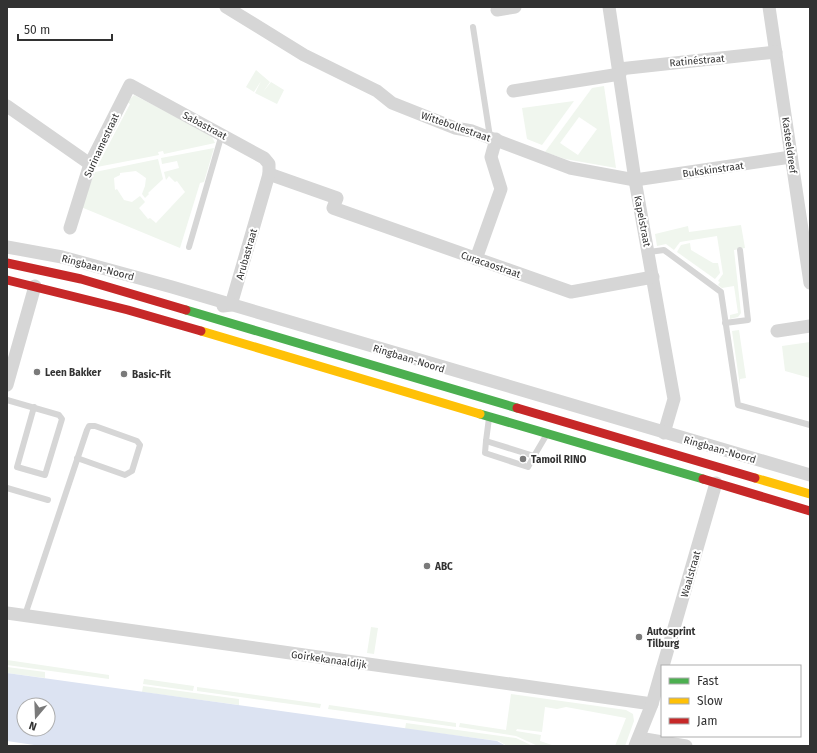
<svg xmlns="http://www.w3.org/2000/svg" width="817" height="753" viewBox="0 0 817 753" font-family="'Fira Sans',sans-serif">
	<rect width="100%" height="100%" fill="#fff"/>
	<g fill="#f0f6ee" fill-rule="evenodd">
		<path d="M256,70L270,82L263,92L271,82L284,90L277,104L255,93L261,81L254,92L246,87Z"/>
		<path d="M604,86L616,168L565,159L545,152L592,88ZM579,117L597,129L578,155L560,143Z"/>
		<path d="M134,95L211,135L215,143L164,154L163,151L158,152L159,155L97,167L130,104L127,102Z"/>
		<path d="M574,101L542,145L527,139L522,108Z"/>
		<path d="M214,148L204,182L200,183L180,248L81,207L95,172L158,159L163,179L148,193L149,194L145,198L142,194L145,186L146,178L136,171L120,173V175L114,178L115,190L117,189L124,200L132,202L140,196L145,202L139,208L148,219L150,218L156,223L185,192L177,181L175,182L169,176L166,180L164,172L179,168L177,161L162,164L161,158Z"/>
		<path d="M741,225L745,248L734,250L741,313L738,317L730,319V315L738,313L734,286L722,288L718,285L720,282L718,281L723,274L717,236L680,242L674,250L666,244L657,246L655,234L688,226L689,232Z"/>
		<path d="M690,243L691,250L713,263H718L720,273L715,279L677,252L681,245Z"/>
		<path d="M739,330L746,378L740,379V386L732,331Z"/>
		<path d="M809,333H810V378L785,371L782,346L810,342Z"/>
		<path d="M371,627L378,628L374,654L367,653Z"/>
		<path d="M7,660L109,675V679L7,665Z"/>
		<path d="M7,667L45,672V678L7,673Z"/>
		<path d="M144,679L194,686L193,691L143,684Z"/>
		<path d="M143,686L239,699V705L142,692Z"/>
		<path d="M197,687L321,704L320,708L197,691Z"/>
		<path d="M511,694L626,710L633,714L634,721L625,746H615L626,718L566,707L557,709L545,707L542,732L517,729L516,731L541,735L540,741L555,746H538L516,736L459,727L460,723L506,730Z"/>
		<path d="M329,705L456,723V727L328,709Z"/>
		<path d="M406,723L516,738L533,746H507L499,741L405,729Z"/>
	</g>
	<path fill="#dce3f2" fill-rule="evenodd" d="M7,673L497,741L506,746H41L7,741ZM24,705H48V729H24Z"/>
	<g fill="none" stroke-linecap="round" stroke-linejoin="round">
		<g stroke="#d6d6d6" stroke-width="6">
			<path d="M473,27L490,137"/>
			<path d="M189,247L222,134"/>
			<path d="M649,252L664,250L721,292L738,405L810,425"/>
			<path d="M725,323L748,320L740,250"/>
			<path d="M7,400L59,415L62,419L45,475L17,467L34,407"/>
			<path d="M489,418L486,441L534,456L547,434"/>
			<path d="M486,441L485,453L528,467L534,456"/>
			<path d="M7,488L48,500"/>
			<path d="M25,615L87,430L89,426H95L137,441L140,445L132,471L125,475L77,458"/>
		</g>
		<g stroke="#d6d6d6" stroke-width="13">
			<path d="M226,7L304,55L377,91L392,103L455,128L472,131L570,168L635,180L791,157"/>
			<path d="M609,7L635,180L674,399L664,433"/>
			<path d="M769,7L810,283"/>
			<path d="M497,10L515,7"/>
			<path d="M619,69L776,52"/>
			<path d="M513,91L620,74"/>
			<path d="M7,106L90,164"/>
			<path d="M269,174L337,198L333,208L571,292L653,277"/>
			<path d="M70,228L90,164L130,85L264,158L269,164V174L231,305L223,306"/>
			<path d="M7,247L62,257L172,287L810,475"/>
			<path d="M476,259L501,189L491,157L496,139"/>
			<path d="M777,331L810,326"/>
			<path d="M7,385L35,286"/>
			<path d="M7,613L652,704"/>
			<path d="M663,666L716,483"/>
			<path d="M639,738L686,746"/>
			<path d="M635,746L652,704L662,669"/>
		</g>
		<g stroke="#4caf50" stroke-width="9">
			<path d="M186,310L517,408"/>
			<path d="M480,414L703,479"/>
		</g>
		<g stroke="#ffc107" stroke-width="9">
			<path d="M201,331L480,414"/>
			<path d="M755,478L810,494"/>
		</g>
		<g stroke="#c62828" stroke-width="9">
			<path d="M7,263L81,279L186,310"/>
			<path d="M7,280L128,310L201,331"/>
			<path d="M517,408L755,478"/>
			<path d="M703,479L810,511"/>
		</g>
	</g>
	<g fill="#7a7a7a" stroke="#fff" stroke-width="1.5">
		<circle cx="37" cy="372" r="4"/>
		<circle cx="124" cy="374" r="4"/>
		<circle cx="523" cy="459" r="4"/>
		<circle cx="427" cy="566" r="4"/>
		<circle cx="639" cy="637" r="4"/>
	</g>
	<g text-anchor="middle" stroke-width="4" stroke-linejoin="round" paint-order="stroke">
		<g font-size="10" fill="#323232" stroke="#fff">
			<text transform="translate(697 60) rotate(-5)" y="4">Ratinéstraat</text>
			<text transform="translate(205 125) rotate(28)" y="4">Sabastraat</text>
			<text transform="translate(456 126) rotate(19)" y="4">Wittebollestraat</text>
			<text transform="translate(101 145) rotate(-65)" y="4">Surinamestraat</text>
			<text transform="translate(790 145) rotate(82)" y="4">Kasteeldreef</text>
			<text transform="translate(713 169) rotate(-8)" y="4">Bukskinstraat</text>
			<text transform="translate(643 221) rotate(79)" y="4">Kapelstraat</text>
			<text transform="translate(246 254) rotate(-74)" y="4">Arubastraat</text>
			<text transform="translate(491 264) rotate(19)" y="4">Curacaostraat</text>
			<text transform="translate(98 267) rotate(15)" y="4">Ringbaan-Noord</text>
			<text transform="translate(409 358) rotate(17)" y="4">Ringbaan-Noord</text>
			<text transform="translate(720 449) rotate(16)" y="4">Ringbaan-Noord</text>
			<text transform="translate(690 574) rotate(-74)" y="4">Waalstraat</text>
			<text transform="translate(329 659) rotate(8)" y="4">Goirkekanaaldijk</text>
		</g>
		<g font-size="10" font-weight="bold" fill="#323232" stroke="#fff" text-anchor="start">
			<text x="45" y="376">Leen Bakker</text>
			<text x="132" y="378">Basic-Fit</text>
			<text x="531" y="463">Tamoil RINO</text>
			<text x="435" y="570">ABC</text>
			<text x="647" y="635">Autosprint<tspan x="647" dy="12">Tilburg</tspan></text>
		</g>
	</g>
	<rect width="817" height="753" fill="none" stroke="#323232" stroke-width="16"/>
	<rect x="661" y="665" width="140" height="72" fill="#ffffff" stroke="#adadad"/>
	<rect x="669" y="678" width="20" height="6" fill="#4caf50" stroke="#adadad"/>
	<text x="697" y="685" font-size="12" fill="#323232">Fast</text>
	<rect x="669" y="698" width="20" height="6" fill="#ffc107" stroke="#adadad"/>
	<text x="697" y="705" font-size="12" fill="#323232">Slow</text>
	<rect x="669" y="718" width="20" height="6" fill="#c62828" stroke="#adadad"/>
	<text x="697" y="725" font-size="12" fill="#323232">Jam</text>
	<g transform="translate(36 717) rotate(199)"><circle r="19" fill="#ffffff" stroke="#adadad"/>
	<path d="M0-3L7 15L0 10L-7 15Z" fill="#7a7a7a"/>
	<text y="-6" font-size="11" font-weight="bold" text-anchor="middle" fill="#323232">N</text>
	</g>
	<path d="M18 34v6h94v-6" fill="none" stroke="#323232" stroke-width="2"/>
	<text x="24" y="34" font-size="12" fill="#323232" stroke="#ffffff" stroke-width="3" paint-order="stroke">50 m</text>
</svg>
